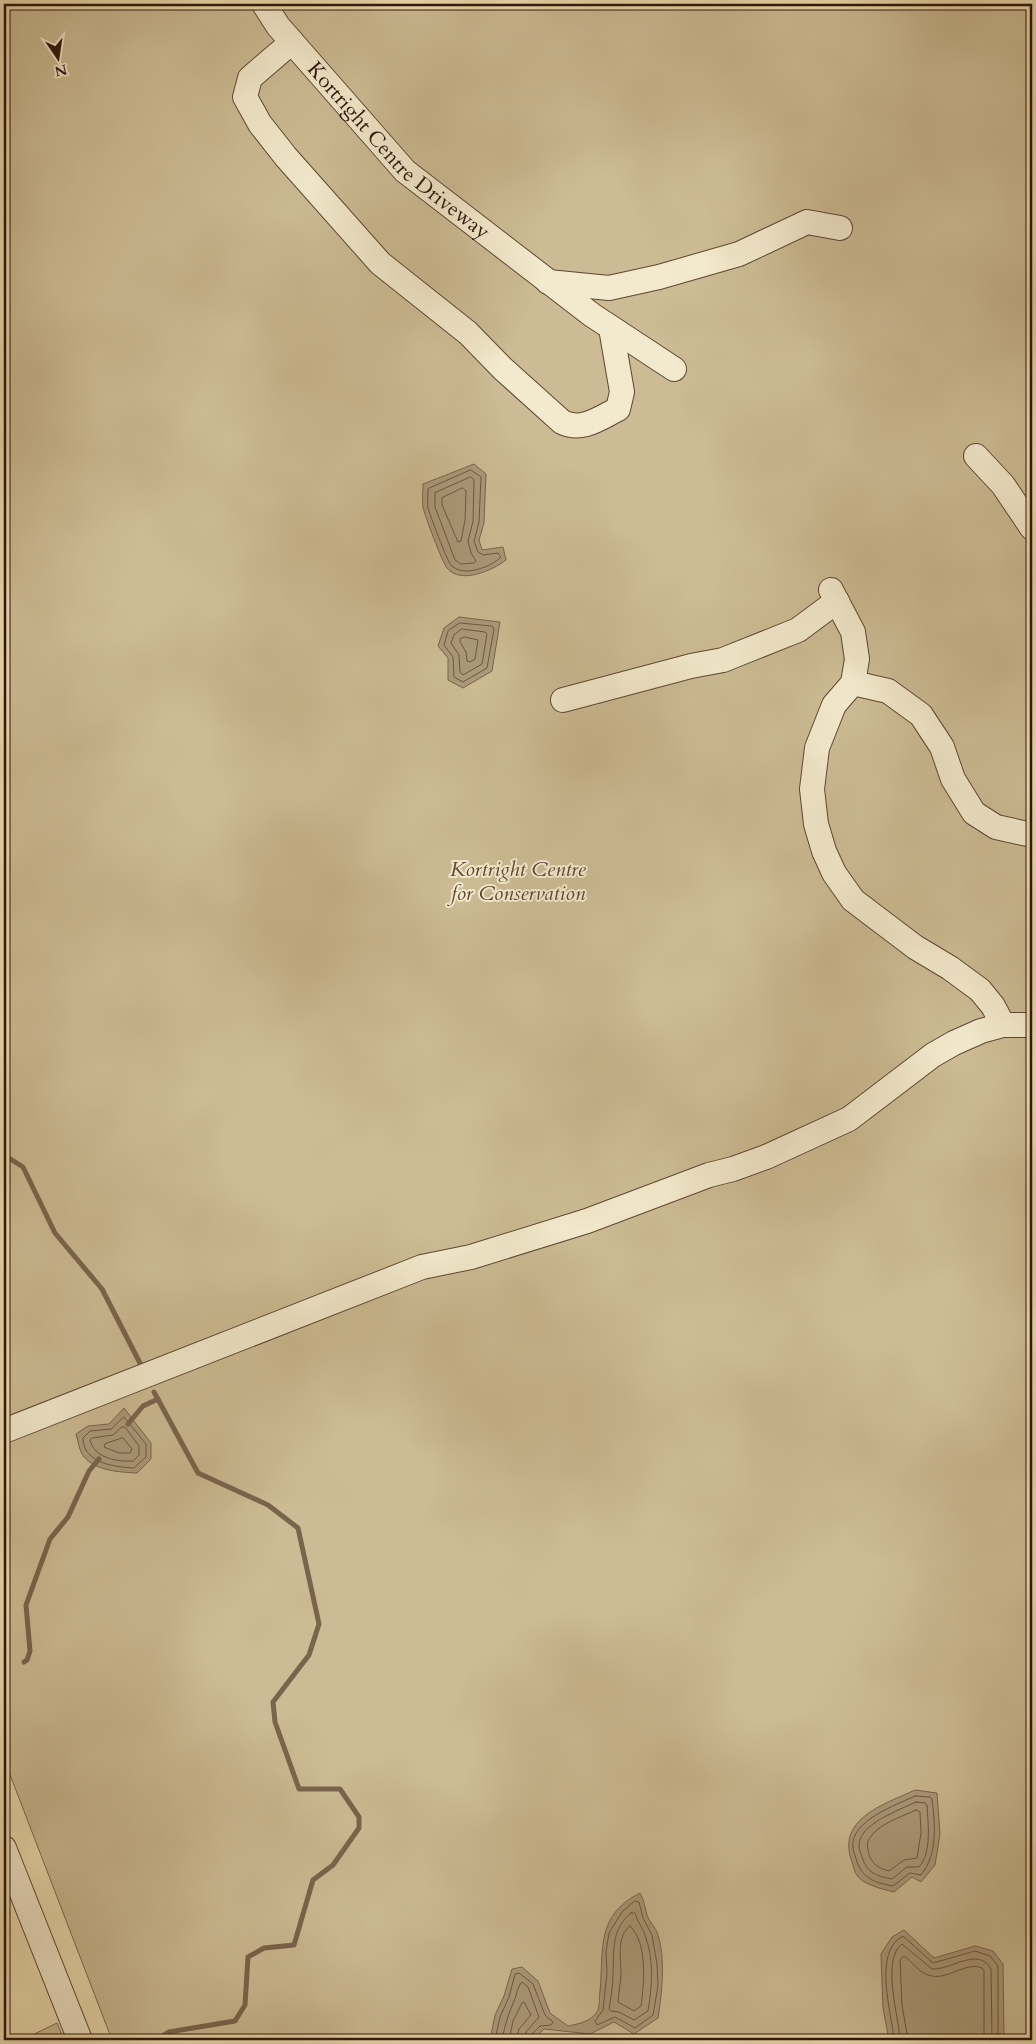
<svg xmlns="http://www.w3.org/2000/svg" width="1036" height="2044" viewBox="0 0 1036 2044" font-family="Cardo,serif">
	<rect width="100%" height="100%" fill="#ecddb0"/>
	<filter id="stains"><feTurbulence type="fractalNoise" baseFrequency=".004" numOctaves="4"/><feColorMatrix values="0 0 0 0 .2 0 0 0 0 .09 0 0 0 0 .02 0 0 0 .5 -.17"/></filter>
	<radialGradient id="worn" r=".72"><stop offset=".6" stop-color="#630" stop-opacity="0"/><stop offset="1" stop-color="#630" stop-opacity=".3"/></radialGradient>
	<g fill="#ccbb94" stroke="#7d6850">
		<path d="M4,4H1032V2040H112L4,1759Z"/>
		<path d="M57,2023L64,2040H22Z"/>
	</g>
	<g fill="#ab9978" stroke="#79644c">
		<path d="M474,464L486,474L484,523L479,540L482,550L503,547L506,560C493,570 461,585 447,568C443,564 424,514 423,507C422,499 423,491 423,484Z"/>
		<path d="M459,617L500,622L492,671L463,688L448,680V658L438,646L444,628Z"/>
		<path d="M124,1408L151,1443V1459L137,1473C119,1472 93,1471 82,1454C79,1449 78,1440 76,1434L88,1426L109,1424Z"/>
		<path d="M915,1790L937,1793L940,1834L935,1865L921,1882L912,1877L894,1892C883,1889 862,1885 856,1874C854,1870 853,1864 851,1859C838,1818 885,1804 915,1790Z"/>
		<path d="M640,1893C644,1900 645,1907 647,1915C649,1921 654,1926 657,1932C666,1957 662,1993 658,2018L634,2034L614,2022L590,2034L544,2029L533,2040H490L495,2015L504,1996L512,1969L522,1967L538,1981L550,2013L568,2026C578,2024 593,2021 598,2010C600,2005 599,1996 600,1991C604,1949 595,1916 640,1893Z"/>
		<path d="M904,1930L934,1958L975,1946L993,1951L1003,1964L1004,2035L1002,2040H889L883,2008L881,1954L892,1937Z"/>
	</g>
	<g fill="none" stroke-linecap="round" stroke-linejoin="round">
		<g stroke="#6c5742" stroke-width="1">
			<path d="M471,470L481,477L479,522L474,541L478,552L483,555L498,553L501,557C491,567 463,578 451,565C447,561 430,515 428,508C427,502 428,495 428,489Z"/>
			<path d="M471,477L474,480L473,521L468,541L471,553L476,561L474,563L461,564L455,560L435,507V493Z"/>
			<path d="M463,488L466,491L465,520L461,541L458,542L442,505V498Z"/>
			<path d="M460,623L492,626L494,629L487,668L463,682L454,677L453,657L444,645L448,631Z"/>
			<path d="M462,629L485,632L487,634L482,664L463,675L460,672L459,655L451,643L454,635Z"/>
			<path d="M465,637L478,640L475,659L470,662L467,661L466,652L460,642V639Z"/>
			<path d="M124,1417L146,1444V1457L134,1468C119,1467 95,1465 86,1450C84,1447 83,1442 83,1438L90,1431L111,1429Z"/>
			<path d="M122,1427H125L139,1446V1455L133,1461C117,1462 94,1458 90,1440L92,1438L113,1435Z"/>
			<path d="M123,1438L132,1449L130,1453H119L104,1447L105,1444Z"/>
			<path d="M915,1796L930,1797L932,1799C935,1825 938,1854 921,1875L910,1873L893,1886C876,1883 863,1879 857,1862C856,1857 853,1852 853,1847C850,1821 896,1805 915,1796Z"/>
			<path d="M916,1802L925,1803L927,1805C928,1824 932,1852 919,1867H907L892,1879C876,1876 867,1873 862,1857C861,1854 859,1849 859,1846C858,1824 900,1810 916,1802Z"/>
			<path d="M916,1810L920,1812L921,1833L917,1858L904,1860L889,1871C879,1868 873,1865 869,1855C868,1849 866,1844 869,1839C878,1824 901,1817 916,1810Z"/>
			<path d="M635,1901L639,1902L643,1918L652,1935L657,1964L658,1986L653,2015L635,2028L615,2017L597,2025L595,2021L603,2010L607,1973L606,1951L609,1933L622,1912Z"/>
			<path d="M631,1913H635C637,1922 644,1929 646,1938C654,1961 652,1987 648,2011L634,2020L619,2012L611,2011L609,2009C611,1997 613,1985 613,1974C614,1950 611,1929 631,1913Z"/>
			<path d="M630,1926C648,1943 644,1984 641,2006L634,2011L618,2002C619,1993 620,1984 621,1975C621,1960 616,1936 630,1926Z"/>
			<path d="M495,2040L500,2017L509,1997L515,1974L519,1973L533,1984L545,2015L553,2022L551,2025L540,2026L531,2035L530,2040"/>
			<path d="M502,2040C505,2025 508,2015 514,2001C517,1995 517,1987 522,1982L528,1987L539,2017L526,2032L524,2040"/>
			<path d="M509,2040L513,2021L522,2003L524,2002L531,2015L519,2029L516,2040"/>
			<path d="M894,2040C892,2013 872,1952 903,1936L933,1963L975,1951L990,1956L998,1966V2040"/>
			<path d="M900,2040C899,2017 881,1959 902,1944L932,1969C952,1970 978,1946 991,1969L992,2040"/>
			<path d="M908,2040L902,2005L900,1960L904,1956C912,1961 918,1972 928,1975C946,1982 965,1961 982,1968L984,1971V2040"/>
		</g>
		<g stroke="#79644c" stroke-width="5">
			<path d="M4,1155L23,1167L55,1233L102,1289L143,1369"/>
			<path d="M154,1392L198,1473L268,1505L298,1528L319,1624L309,1655L273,1702L275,1722L299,1789H340L359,1817V1828L333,1865L313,1880L294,1945L264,1948L248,1957L245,2005L235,2021L169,2032L156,2040"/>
			<path d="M128,1424L143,1406L158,1399"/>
			<path d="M24,1662L27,1660L30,1651L26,1605L50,1539L68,1517L89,1471L99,1459"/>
		</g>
		<defs>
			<g id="minor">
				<path id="s1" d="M264,4L278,26L405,171L592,315L674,369"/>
				<path d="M292,42L250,78L245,97L260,124L286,157L380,263L468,333L502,368L562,422C582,432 600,418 618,409L622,392L611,328"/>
				<path d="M548,282L609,288L659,277L739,254L807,222L840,228"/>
				<path d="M976,456L1003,485L1032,528"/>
				<path d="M831,590L853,632L857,659L853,683L834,705L817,748L812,789L816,824L824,851L834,873L853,900L915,947L950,968L980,990L993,1006L1003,1025"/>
				<path d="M853,683L888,691L921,715L942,747L953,779L974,813L996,827L1032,835"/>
				<path d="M563,700L691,666L723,660L798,630L837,601"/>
				<path d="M4,1431L422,1267L471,1257L587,1221L709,1175L733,1169L766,1157L849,1119L933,1055L954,1043L981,1031L1003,1025H1032"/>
				<path d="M4,1848L80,2040"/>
			</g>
		</defs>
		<use href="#minor" stroke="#5e4734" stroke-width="26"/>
		<use href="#minor" stroke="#f3e9cc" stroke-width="24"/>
	</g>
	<g text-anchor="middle" stroke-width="4" stroke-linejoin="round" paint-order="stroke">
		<g font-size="21" fill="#2e150b" stroke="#f3e9cc">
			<text dy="7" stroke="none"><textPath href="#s1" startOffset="200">Kortright Centre Driveway</textPath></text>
		</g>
		<g font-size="21" font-style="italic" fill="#5d4734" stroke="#f3e9cc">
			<text x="518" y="876">Kortright Centre<tspan x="518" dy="24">for Conservation</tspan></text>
		</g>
	</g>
	<rect width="1036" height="2044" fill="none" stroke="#ecddb0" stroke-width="20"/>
	<rect x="5" y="5" width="1026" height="2034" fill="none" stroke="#2e150b" stroke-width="2.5"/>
	<rect x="10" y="10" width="1016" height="2024" fill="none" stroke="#2e150b"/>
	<g transform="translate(58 58) rotate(167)" stroke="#f3e9cc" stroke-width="4" paint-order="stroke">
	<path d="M0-4L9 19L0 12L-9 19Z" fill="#2e150b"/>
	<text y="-8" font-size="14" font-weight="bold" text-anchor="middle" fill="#2e150b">N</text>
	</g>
	<rect width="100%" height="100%" filter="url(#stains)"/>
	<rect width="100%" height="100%" fill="url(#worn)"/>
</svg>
